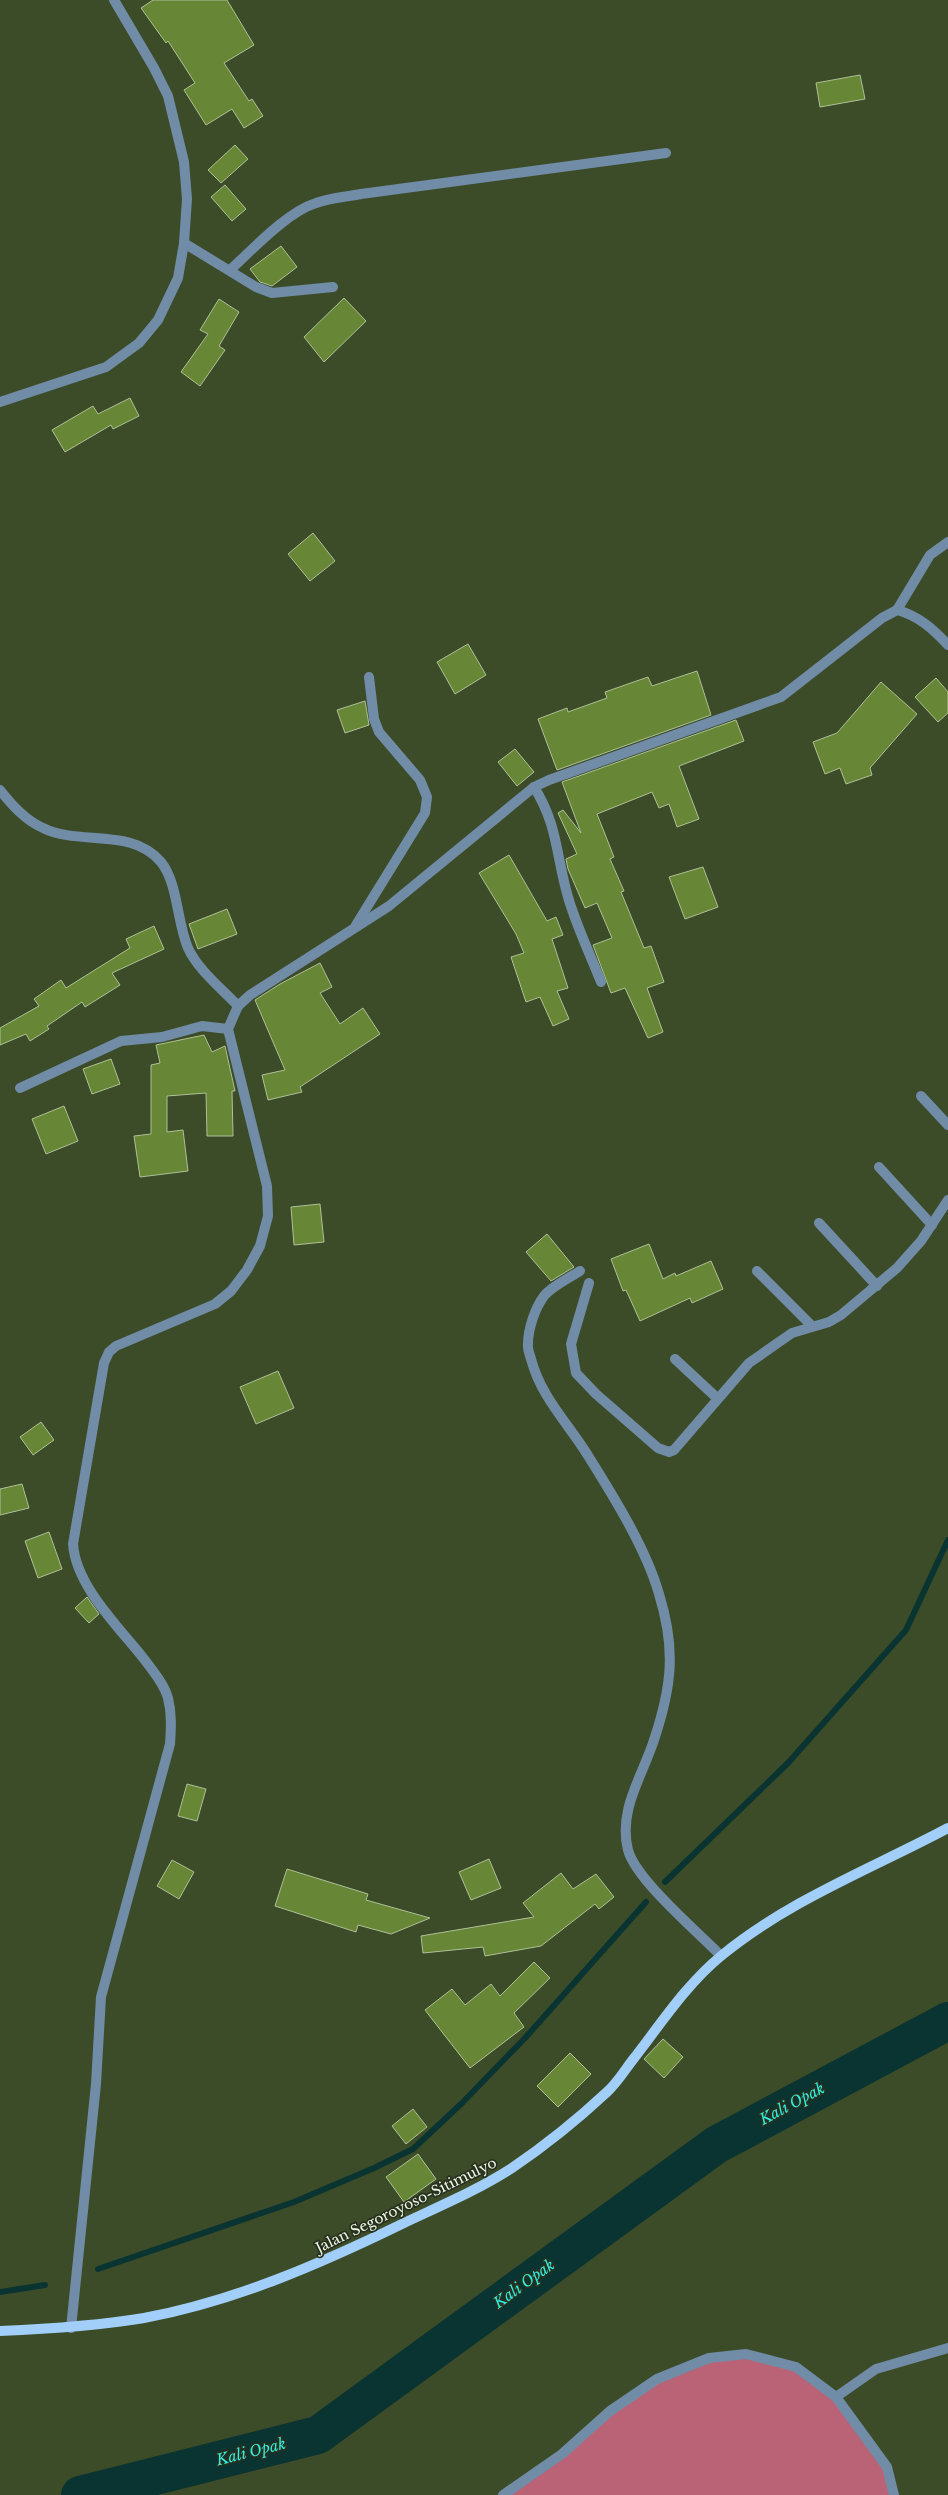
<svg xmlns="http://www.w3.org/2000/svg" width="948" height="2495" viewBox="0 0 948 2495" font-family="'Libre Baskerville',serif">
	<rect width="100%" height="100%" fill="#3d4c28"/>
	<path fill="#bb6376" d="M746,2356L795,2368L835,2397L885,2467L892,2495H505L611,2412L658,2381L710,2359Z"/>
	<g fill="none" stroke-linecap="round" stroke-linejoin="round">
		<g stroke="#0a3431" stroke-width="6">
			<path d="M665,1882L788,1763L906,1630L948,1540"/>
			<path d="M98,2269L294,2202L374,2168L413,2149L462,2103L526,2037L646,1902"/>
			<path d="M0,2292L45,2285"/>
		</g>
		<path stroke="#0a3431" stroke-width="38" d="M80,2495L318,2435L716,2145L948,2021"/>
	</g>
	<g fill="#678636" stroke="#aec197">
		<path d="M153,0H227L254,45L224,63L249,101L252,99L263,116L244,128L232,109L206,125L184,90L195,83L168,41L166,43L141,8Z"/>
		<path d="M860,75L865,99L820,107L816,83Z"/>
		<path d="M235,145L248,159L221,183L208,170Z"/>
		<path d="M225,185L246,209L232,221L211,197Z"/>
		<path d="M281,246L297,267L272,286L260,282L250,269Z"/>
		<path d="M344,298L366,321L324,362L304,337Z"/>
		<path d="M219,299L239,312L219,346L225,350L200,386L181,372L208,334L200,330Z"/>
		<path d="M130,398L139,416L113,429L111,425L65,452L52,430L93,406L98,414Z"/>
		<path d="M313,533L335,561L310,581L288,554Z"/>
		<path d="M468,644L486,675L455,694L437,662Z"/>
		<path d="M697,671L711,715L557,770L538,719L567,708L568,712L607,698L605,692L648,677L652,686Z"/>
		<path d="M936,678L948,692V713L938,722L915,697Z"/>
		<path d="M881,682L917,714L870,768L872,775L846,784L840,768L825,774L813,742L837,733Z"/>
		<path d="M365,701L369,725L345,733L337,710Z"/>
		<path d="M736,720L744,741L679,766L699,819L677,827L669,804L659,808L652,792L597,814L614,857L610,859L624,891L621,892L644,948L651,946L664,982L647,988L663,1032L648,1038L625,988L611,993L593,945L612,938L597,903L585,908L568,869L566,859L577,854L558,813L563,810L581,833L562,782Z"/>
		<path d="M515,749L534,772L517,786L498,762Z"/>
		<path d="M509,855L547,921L556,917L563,935L552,939L568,988L557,991L569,1019L553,1026L540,997L526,1002L511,957L524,953L516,934L479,873Z"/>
		<path d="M703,867L718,907L685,919L669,877Z"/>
		<path d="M227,909L237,934L198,949L189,924Z"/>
		<path d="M154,926L164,949L112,973L120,985L85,1007L82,1002L47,1026L49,1029L30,1041L26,1034L0,1045V1028L39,1006L34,999L61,980L66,988L130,948L126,939Z"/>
		<path d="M320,963L332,987L320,993L340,1024L363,1008L380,1034L300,1087L302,1092L268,1100L262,1075L285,1070L255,1000L280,984Z"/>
		<path d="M204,1035L212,1052L225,1046L235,1091H232L233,1136H207L206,1093L167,1096V1132L183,1130L188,1171L140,1177L134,1136L151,1134V1065L160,1063L156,1045Z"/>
		<path d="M111,1059L120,1084L92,1094L83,1069Z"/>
		<path d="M64,1106L78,1141L46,1154L32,1119Z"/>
		<path d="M320,1204L324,1242L294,1245L291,1207Z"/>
		<path d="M547,1234L574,1267L551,1281L526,1252Z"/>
		<path d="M649,1244L663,1279L675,1273L676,1276L711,1261L723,1289L692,1303L690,1298L640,1321L626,1290L623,1291L611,1259Z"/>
		<path d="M278,1371L294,1408L256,1424L240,1387Z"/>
		<path d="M41,1422L54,1440L33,1455L20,1437Z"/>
		<path d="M22,1484L29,1508L0,1515V1489Z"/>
		<path d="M49,1532L62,1569L38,1578L25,1541Z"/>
		<path d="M87,1597L99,1614L89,1623L75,1608Z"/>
		<path d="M187,1784L206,1789L197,1821L178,1816Z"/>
		<path d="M489,1859L501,1888L471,1900L459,1872Z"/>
		<path d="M172,1860L194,1872L179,1899L157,1886Z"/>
		<path d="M287,1869L368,1894L366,1900L430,1918L391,1934L358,1925L356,1932L275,1906Z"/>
		<path d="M561,1873L573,1889L596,1874L614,1897L599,1909L595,1904L541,1946L485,1956L483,1947L423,1953L421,1936L534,1917L523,1903Z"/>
		<path d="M534,1962L550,1978L514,2013L524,2027L470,2068L425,2010L452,1989L465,2005L491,1984L500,1996Z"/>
		<path d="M663,2039L683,2057L664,2078L644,2059Z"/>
		<path d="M570,2053L591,2074L558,2107L537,2086Z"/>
		<path d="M413,2109L427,2127L406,2144L392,2126Z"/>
		<path d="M418,2154L436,2179L404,2202L386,2177Z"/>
	</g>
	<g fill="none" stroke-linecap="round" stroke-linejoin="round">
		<g stroke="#708ca7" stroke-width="10">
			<path d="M184,243L256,287L272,293L333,287"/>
			<path d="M230,270C252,250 287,212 316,203C330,198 346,197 361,194L666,153"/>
			<path d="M0,402L106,367L139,343L158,320L178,278L184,243L187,199L184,162L168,96L154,68L114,0"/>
			<path d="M897,610L930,555L948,542"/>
			<path d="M534,787C558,825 556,856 568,897C576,925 590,954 601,982"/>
			<path d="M0,790C12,805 25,820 43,828C79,846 132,827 161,862C178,883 177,923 188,948C198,970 222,989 238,1006"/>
			<path d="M356,925L425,813L427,797L420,780L379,732L374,719L369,677"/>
			<path d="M20,1088L121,1041L162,1037L202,1026L228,1029"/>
			<path d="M921,1096L948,1125"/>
			<path d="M879,1167L932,1225"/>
			<path d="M819,1223L877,1286"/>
			<path d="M580,1271C569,1278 552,1286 544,1296C535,1308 528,1329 528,1344C527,1349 530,1355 531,1359C541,1397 567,1422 587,1454C612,1494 646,1548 659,1594C676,1649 672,1686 654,1740C642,1777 618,1810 628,1850C636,1880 698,1932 721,1956"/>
			<path d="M757,1271L812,1326"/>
			<path d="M589,1283L571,1344L576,1373L596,1394L658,1448L669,1452L674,1450L749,1363L792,1333L829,1322L841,1315L897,1268L921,1241L948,1200"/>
			<path d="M675,1359L717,1398"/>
			<path d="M71,2328L96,2084L101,1997L170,1744C171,1729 172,1714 168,1698C164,1684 153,1671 144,1659C118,1626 76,1586 73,1544L104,1363L109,1352L116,1346L215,1304L231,1291L247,1270L260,1246L268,1216L267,1186L228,1029L238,1006L250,995L389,906L534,787L549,780L781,697L882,618L897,610C919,616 933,629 948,645"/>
			<path d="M836,2397L876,2369L948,2348"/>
			<path d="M503,2495L562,2454L610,2411L657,2379L709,2358L746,2354L796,2367L836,2397L887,2467L894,2495"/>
		</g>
		<path stroke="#a1cffa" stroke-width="10" d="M0,2331C48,2329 96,2326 144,2318C235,2301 320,2264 404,2223C440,2206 478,2190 512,2168C546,2145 578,2119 607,2092C618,2082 626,2068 635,2057C662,2022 687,1984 721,1956C789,1900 871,1869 948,1828"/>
	</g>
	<g text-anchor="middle" stroke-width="3.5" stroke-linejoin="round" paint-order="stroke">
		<g font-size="14" fill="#eff9e4" stroke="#28301f">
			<text transform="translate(406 2205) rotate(-26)" y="5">Jalan Segoroyoso-Sitimulyo</text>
		</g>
		<g font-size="15" font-style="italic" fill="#2fefe1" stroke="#28301f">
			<text transform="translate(792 2104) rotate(-28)" y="5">Kali Opak</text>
			<text transform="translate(524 2284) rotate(-36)" y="5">Kali Opak</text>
			<text transform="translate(251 2452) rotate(-14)" y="5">Kali Opak</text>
		</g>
	</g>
</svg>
